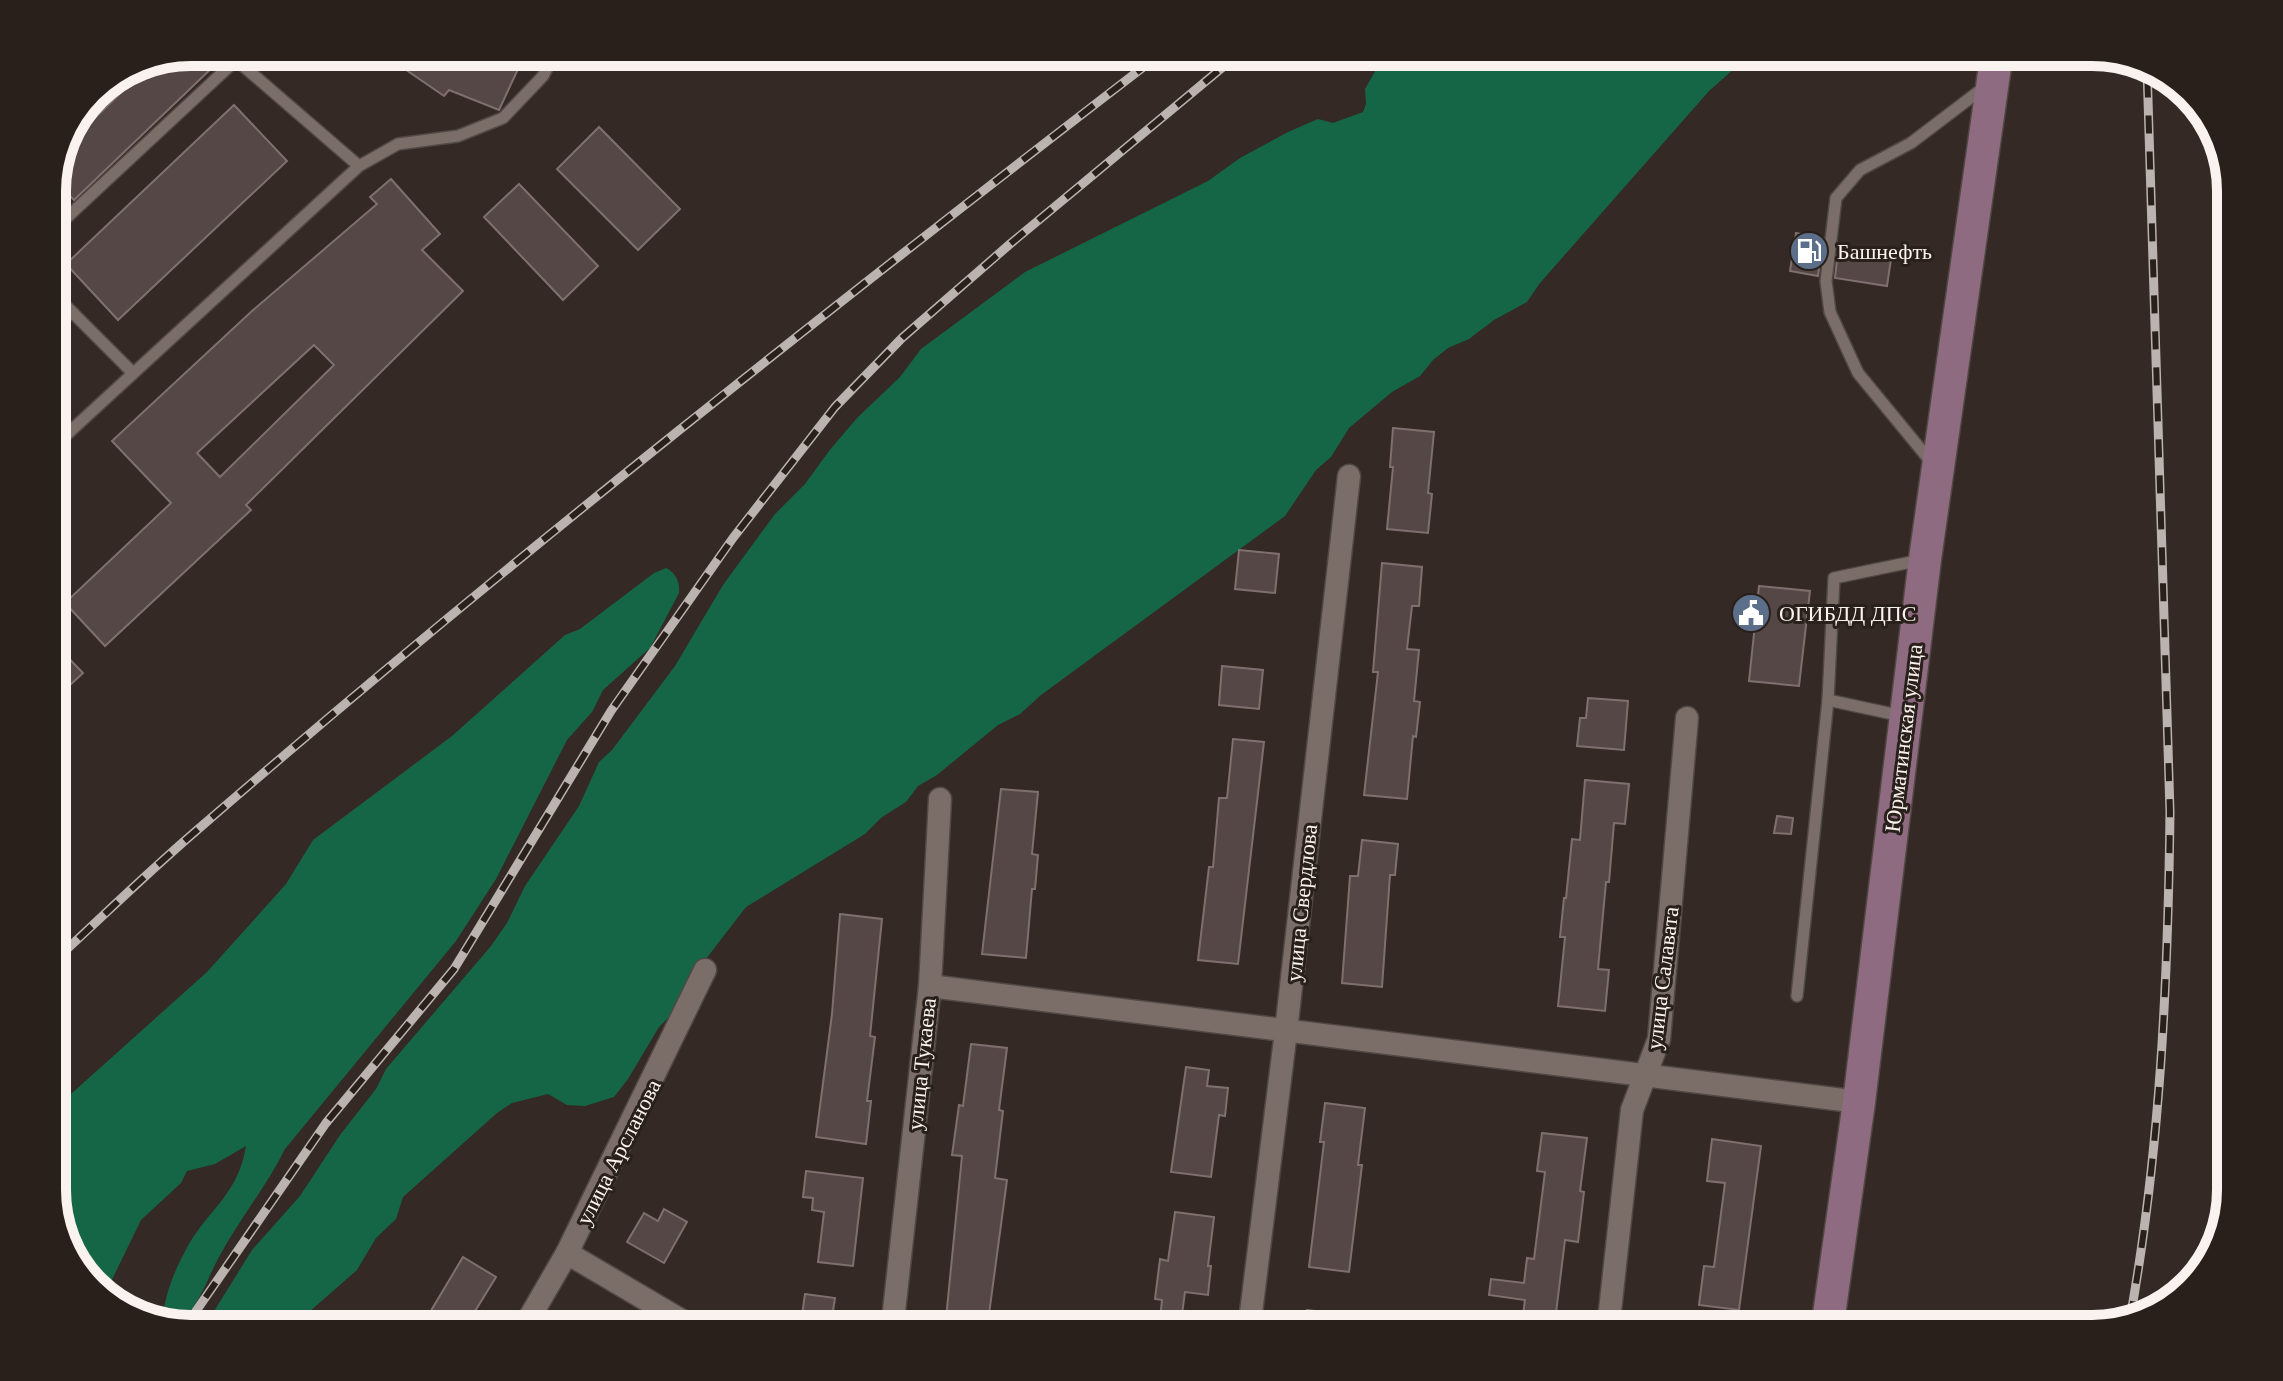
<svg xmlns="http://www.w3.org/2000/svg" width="2283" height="1381" viewBox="0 0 2283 1381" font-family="Georgia,serif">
	<rect width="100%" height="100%" fill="#342924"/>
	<g fill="#156647">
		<path d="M1386,52H1753L1709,91L1540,283L1527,302L1494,320L1469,339L1448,348L1433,360L1420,376L1392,392L1349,428L1331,457L1316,470L1285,516L1041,695L1020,714L998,725L937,775L918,786L906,802L882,817L865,834L746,907L692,977L675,1011L659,1027L628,1079L614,1097L585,1106L567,1105L548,1094L512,1103L497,1113L403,1197L396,1219L376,1238L357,1270L309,1312L280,1329H203L252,1250L300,1196L340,1135L376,1089L386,1069L491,946L507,923L525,886L579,806L599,762L612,750L675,666L723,585L775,514L805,484L829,451L857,418L900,377L921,349L1025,272L1208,181L1240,158L1288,132L1318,119L1333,123L1363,112L1366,104L1365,89Z"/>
		<path d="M666,568C676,573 680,582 679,593L650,648L603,690L592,712L567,740L496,879L456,941L285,1149C266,1187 239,1220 219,1257C205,1283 200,1306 176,1325L162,1321C165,1293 175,1269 189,1244C211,1207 238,1194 246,1146L215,1164L187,1171L181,1183L141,1220L105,1294L71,1260L52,1199V1111L207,972L286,884L313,840L452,736L565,635L580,629L654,573Z"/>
	</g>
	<g fill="#544745" stroke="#7f706f" stroke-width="2" fill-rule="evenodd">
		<path d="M191,52H204L216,64L74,200L54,179L71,141L156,59Z"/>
		<path d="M380,52H526L499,110L449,90L444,96Z"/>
		<path d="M234,105L287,161L118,320L66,264Z"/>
		<path d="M599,127L680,209L638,250L557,169Z"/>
		<path d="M391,179L440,234L422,250L463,291L246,505L251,510L105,646L65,603L171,503L112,441L252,311L377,204L370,197ZM314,345L334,365L220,477L197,453Z"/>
		<path d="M519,184L598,266L563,300L484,217Z"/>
		<path d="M1796,233L1823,238L1818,276L1790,271Z"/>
		<path d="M1838,251L1891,259L1887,286L1835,278Z"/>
		<path d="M1393,428L1434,432L1428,493L1432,494L1428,533L1387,529L1393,467H1390Z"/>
		<path d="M1239,550L1279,554L1275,593L1235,589Z"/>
		<path d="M1382,563L1422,567L1419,606H1412L1407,649L1419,650L1414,701L1420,702L1416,737L1413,736L1407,799L1364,795L1378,672H1373Z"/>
		<path d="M1759,586L1810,591L1799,686L1749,681Z"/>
		<path d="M52,641L83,673L52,702Z"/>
		<path d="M1222,666L1263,670L1259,709L1219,705Z"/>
		<path d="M1588,698L1628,701L1624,750L1577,746L1580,718H1586Z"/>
		<path d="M1233,739L1264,742L1238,964L1198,960L1209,867H1213L1219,798H1227Z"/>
		<path d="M1585,780L1629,784L1625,824L1614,823L1609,882H1606L1598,969L1609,970L1605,1011L1558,1006L1565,937H1560L1564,898H1566L1572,839L1580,840Z"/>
		<path d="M1001,789L1038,792L1032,854L1038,855L1035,889H1032L1026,958L982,954Z"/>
		<path d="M1777,816L1793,818L1791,834L1774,833Z"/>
		<path d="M1362,840L1398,844L1395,875H1390L1382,987L1342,983L1350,876H1358Z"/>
		<path d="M840,914L882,919L870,1036L875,1037L867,1101H871L866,1144L816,1137L832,1014Z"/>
		<path d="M971,1044L1007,1048L999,1110L1003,1111L995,1178L1007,1180L987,1329H945L962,1156L952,1155L959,1105L963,1106Z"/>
		<path d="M1186,1067L1209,1070L1207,1086L1228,1088L1225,1116L1219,1115L1211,1177L1171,1172Z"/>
		<path d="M1325,1103L1365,1108L1358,1165H1362L1349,1272L1309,1267L1324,1142H1320Z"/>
		<path d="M1542,1133L1587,1138L1580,1191L1584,1192L1578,1242L1565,1240L1554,1329H1521L1525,1300L1489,1295L1491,1279L1524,1283L1527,1258L1534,1259L1545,1172L1537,1171Z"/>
		<path d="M1712,1139L1761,1146L1739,1310L1699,1305L1704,1266L1714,1267L1725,1183L1707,1181Z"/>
		<path d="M806,1171L863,1178L853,1266L818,1262L824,1212L812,1210L813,1198L803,1197Z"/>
		<path d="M664,1209L687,1222L664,1263L627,1242L644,1213L658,1221Z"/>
		<path d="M1175,1212L1214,1217L1208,1266H1211L1208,1295L1185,1292L1180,1329H1159L1162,1300L1155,1299L1160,1259L1168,1261Z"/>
		<path d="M463,1257L496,1277L464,1329H454L429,1314Z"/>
		<path d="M805,1294L835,1298L833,1311L850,1313L848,1329H800Z"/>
		<path d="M1307,1310L1372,1318L1371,1329H1305Z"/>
	</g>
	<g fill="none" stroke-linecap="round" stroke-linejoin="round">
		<defs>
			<g id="service">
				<path d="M227,52L359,166"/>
				<path d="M92,95L96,90"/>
				<path d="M52,235L62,222L235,61"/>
				<path d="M52,292L133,373"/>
				<path d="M52,315L74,314"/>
				<path d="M52,448L359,166L398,144L458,136L503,118L543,76L555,52"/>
				<path d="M1932,463L1858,373L1830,312L1826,281L1836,198L1860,170L1911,143L1986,86"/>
				<path d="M1902,716L1828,700L1834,578L1921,560"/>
				<path d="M1797,996L1828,700"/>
			</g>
			<g id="minor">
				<path d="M930,986L1859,1102"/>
				<path d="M567,1253L696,1329"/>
				<path d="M523,1329L567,1253L705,970"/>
				<path d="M892,1329L930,986L940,799"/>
				<path d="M1249,1329L1286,1031L1349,476"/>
				<path d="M1608,1329L1632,1110L1659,1039L1687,718"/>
			</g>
			<path id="secondary" d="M1827,1329L1859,1102L1925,559L1997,52"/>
		</defs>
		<use href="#service" stroke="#514843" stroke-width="14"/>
		<use href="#minor" stroke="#514843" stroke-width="25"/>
		<use href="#secondary" stroke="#514843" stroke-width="35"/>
		<use href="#service" stroke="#7b6e68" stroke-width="11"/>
		<use href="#minor" stroke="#7b6e68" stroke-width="22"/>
		<use href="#secondary" stroke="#8e6b81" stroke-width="32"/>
		<defs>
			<g id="rail">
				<path d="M52,963C100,919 147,873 196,831C509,560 835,304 1163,52"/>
				<path d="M2130,1319C2160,1152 2168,982 2170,812L2147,67"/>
				<path d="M185,1327L326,1123L454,969L611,711L733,538L835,407L902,338L1010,244L1241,52"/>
			</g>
		</defs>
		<use href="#rail" stroke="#bbb3af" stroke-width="9"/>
		<use href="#rail" stroke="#2a201b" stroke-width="6" stroke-dasharray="18" stroke-linecap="butt"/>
	</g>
	<defs>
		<symbol id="fuel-disc" viewBox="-11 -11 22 22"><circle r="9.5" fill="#5c6f8a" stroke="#2a201b"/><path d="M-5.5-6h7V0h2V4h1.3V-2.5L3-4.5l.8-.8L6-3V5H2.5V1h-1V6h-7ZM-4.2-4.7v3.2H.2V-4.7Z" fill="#fff"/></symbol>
		<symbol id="civic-disc" viewBox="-11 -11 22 22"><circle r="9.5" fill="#5c6f8a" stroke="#2a201b"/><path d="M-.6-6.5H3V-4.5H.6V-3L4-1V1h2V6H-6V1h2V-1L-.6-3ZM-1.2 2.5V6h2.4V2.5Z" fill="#fff"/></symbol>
	</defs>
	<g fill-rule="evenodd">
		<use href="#fuel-disc" x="1787" y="229" width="44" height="44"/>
		<use href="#civic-disc" x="1729" y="591" width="44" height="44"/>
	</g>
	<g text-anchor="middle" stroke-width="6" stroke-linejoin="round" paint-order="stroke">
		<g font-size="22" fill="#f9f2ee" stroke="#2a201b" text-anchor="start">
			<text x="1837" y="259">Башнефть</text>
			<text x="1779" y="621">ОГИБДД ДПС</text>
		</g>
		<g font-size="22" fill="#f9f2ee" stroke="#2a201b">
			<text transform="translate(1903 738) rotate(-83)" y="8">Юрматинская улица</text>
			<text transform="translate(1301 903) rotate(-84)" y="8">улица Свердлова</text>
			<text transform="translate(1662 978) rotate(-83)" y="8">улица Салавата</text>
			<text transform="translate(921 1064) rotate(-84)" y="8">улица Тукаева</text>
			<text transform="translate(618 1152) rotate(-63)" y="8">улица Арсланова</text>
		</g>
	</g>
	<path d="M0 0H2283V1381H0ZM191 66H2092A125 125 0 0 1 2217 191V1190A125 125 0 0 1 2092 1315H191A125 125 0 0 1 66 1190V191A125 125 0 0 1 191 66Z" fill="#2a201b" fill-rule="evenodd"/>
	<path fill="none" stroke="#f9f2ee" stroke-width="10" d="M191 66H2092A125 125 0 0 1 2217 191V1190A125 125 0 0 1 2092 1315H191A125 125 0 0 1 66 1190V191A125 125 0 0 1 191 66Z"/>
</svg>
